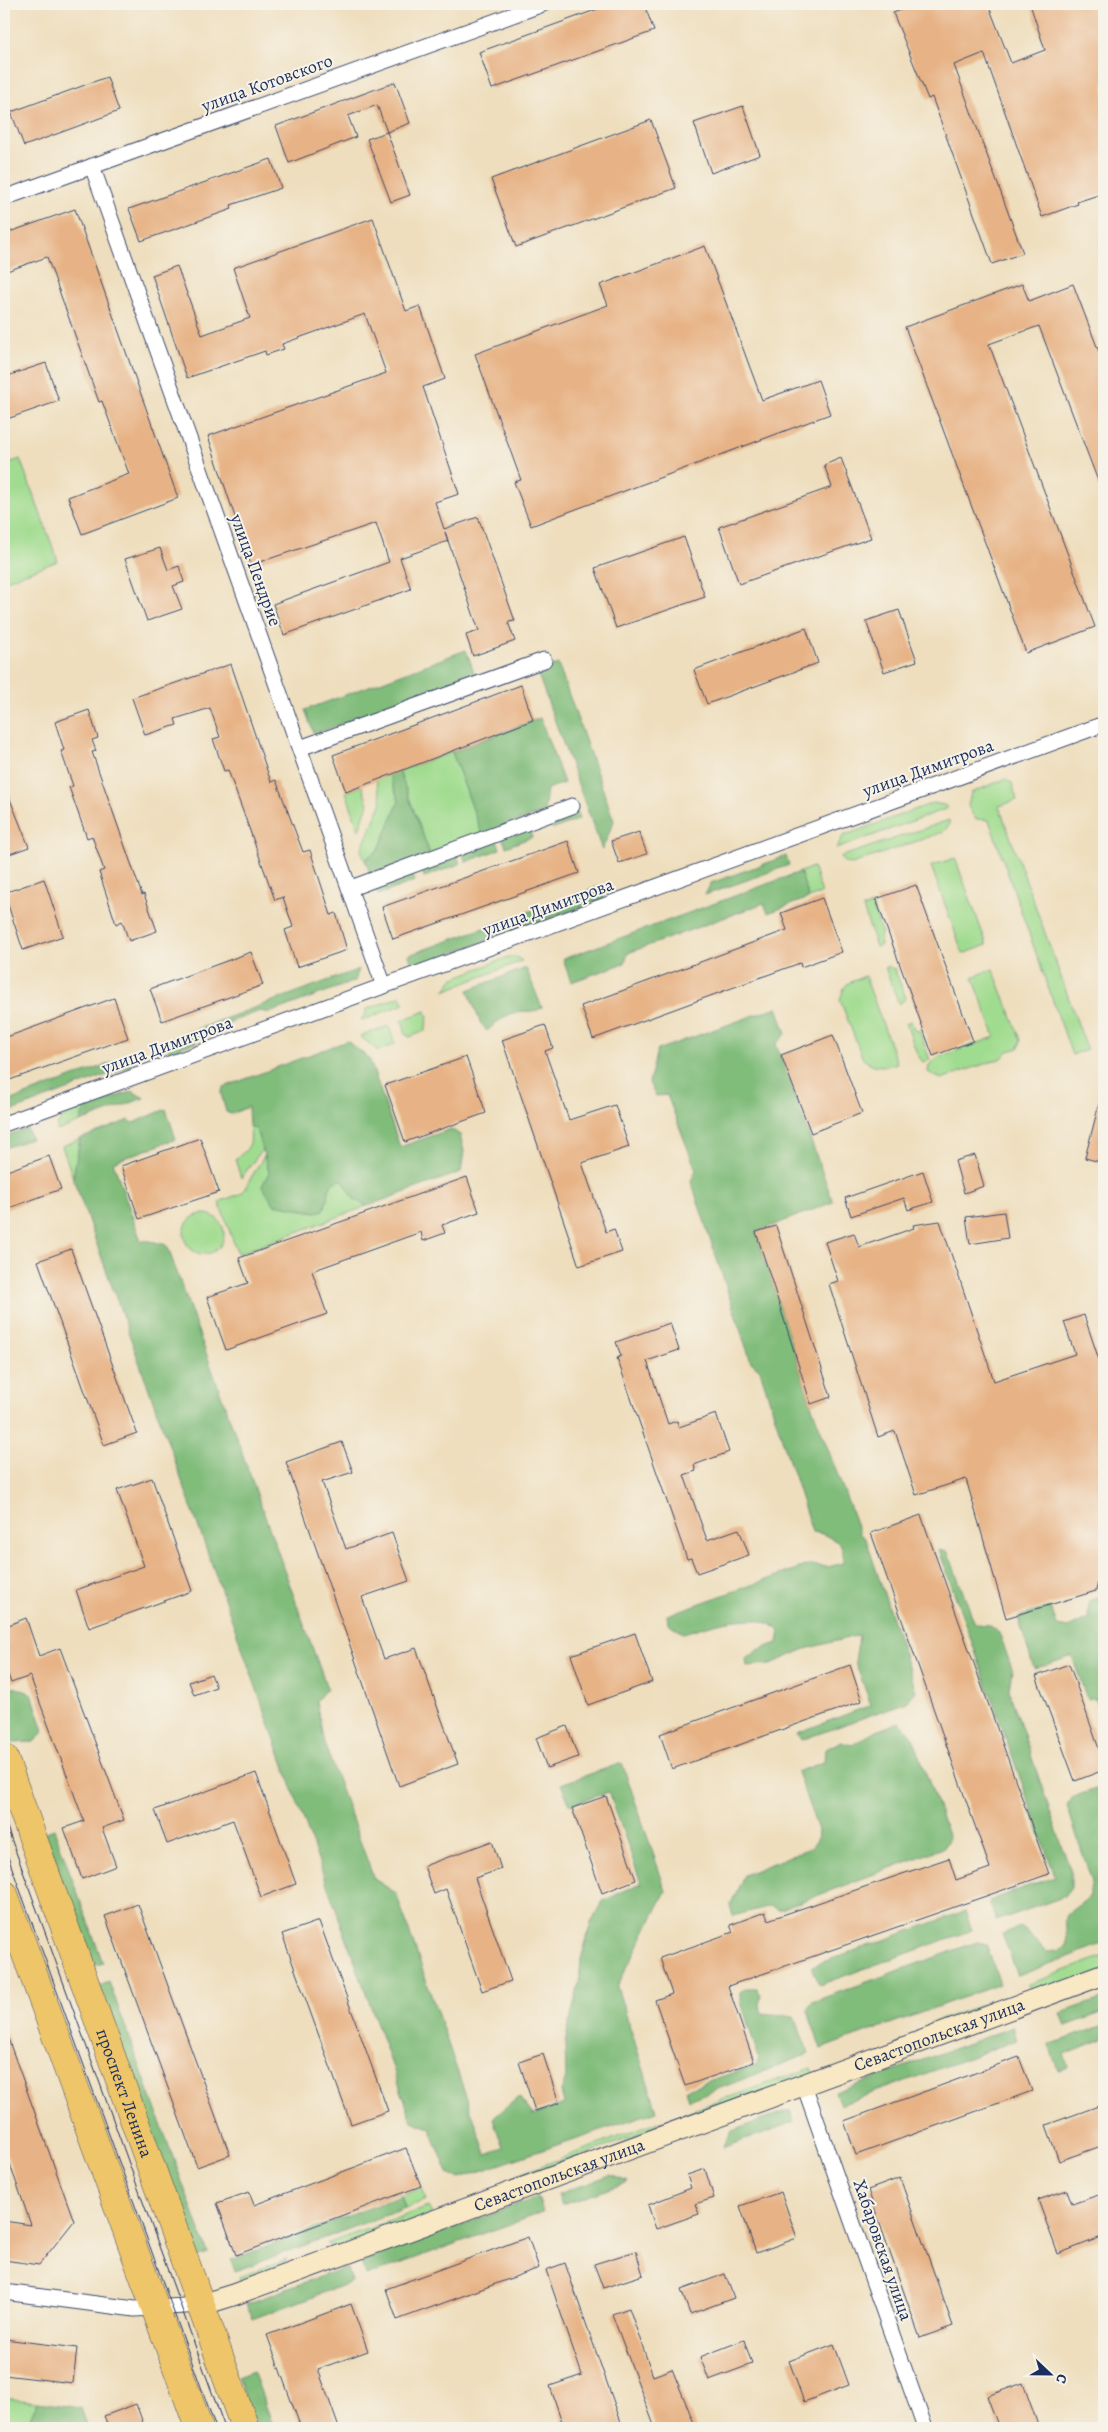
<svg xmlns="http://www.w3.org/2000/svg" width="1108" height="2432" viewBox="0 0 1108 2432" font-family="Alegreya,serif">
	<rect width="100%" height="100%" fill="#f7f3e8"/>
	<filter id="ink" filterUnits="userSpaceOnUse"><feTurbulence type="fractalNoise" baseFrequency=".02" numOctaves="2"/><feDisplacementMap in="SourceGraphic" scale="10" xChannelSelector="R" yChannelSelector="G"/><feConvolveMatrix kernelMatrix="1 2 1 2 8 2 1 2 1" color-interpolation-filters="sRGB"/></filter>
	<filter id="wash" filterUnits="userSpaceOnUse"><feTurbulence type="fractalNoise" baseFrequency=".0096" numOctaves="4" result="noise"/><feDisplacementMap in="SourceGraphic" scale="20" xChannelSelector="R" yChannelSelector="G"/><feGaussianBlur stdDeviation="1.12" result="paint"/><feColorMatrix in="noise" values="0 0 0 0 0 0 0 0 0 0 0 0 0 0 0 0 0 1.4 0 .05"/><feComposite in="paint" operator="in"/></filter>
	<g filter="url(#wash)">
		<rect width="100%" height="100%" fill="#eedebd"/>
		<g fill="#a0dc8f" stroke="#5e8676">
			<path d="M20,459L58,561L4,581V465Z"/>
			<path d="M452,752L482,834L430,854L399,771Z"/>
			<path d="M389,775L399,801L379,849L365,860L361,850L382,802L376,780Z"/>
			<path d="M1005,779L1012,783L1017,800L999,806L1087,1049L1072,1055L989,820L975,819L968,806L971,793Z"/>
			<path d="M362,786L368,804L359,830L346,792Z"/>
			<path d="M933,803L944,805L948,808L836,849L843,836Z"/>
			<path d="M949,820V825L943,832L852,864L845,863L840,857Z"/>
			<path d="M955,858L987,945L963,954L931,866Z"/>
			<path d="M813,867L822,893L809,898L800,872Z"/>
			<path d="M872,905L882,934L879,936L881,945L876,947L863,908Z"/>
			<path d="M508,957H517L522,961L444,991L454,978Z"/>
			<path d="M889,966L892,969L894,968L906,998L899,1004L885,967Z"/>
			<path d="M993,969L1021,1040L1019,1048L1008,1051L1002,1058L941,1079L928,1072L929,1065L936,1058L995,1037L973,977Z"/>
			<path d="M865,976L897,1063C883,1067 875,1068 863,1059L840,1000L844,988L848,983Z"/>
			<path d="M401,996L404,1004L361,1021L367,1009Z"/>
			<path d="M426,1011L428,1017L425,1031L410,1037L406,1035L402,1020Z"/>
			<path d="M911,1021L915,1031L919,1030L930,1060L923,1062L917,1054L906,1023Z"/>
			<path d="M389,1026L395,1044L378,1051L360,1036Z"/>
			<path d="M85,1108L80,1122L57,1131C56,1116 73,1113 85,1108Z"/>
			<path d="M249,1126L256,1129L262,1150L241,1178L235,1159C250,1149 253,1143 249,1126Z"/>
			<path d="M80,1139L73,1178L62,1146Z"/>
			<path d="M264,1156L269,1172L296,1209L316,1212L324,1210L331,1184L342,1179L355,1200L367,1206L238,1254L219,1202L242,1193Z"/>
			<circle cx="204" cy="1234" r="20"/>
			<path d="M1104,1956V1970L1037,1995L1027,1985Z"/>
			<path d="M1003,1997L1007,2006L943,2029L929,2024Z"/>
			<path d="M811,2068L814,2075L687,2118L682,2114Z"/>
			<path d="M658,2122V2127L520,2179L517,2175Z"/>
			<path d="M422,2188L426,2200L405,2208L401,2196Z"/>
			<path d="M428,2207L432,2214L337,2248L326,2244Z"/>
			<path d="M287,2259L276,2273L242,2285L239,2277Z"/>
			<path d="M4,2398L37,2402L26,2428H4Z"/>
		</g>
		<g fill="#80bc7a" stroke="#4e766c">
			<path d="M466,650L475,675L314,734L305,710Z"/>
			<path d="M558,664L614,821L602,850L537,672Z"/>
			<path d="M540,718L564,783L547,789L544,812L482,834L452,752Z"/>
			<path d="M399,771L430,854L371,876L365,860L379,849L399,801L389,775Z"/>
			<path d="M575,808L579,819L553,829L549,818Z"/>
			<path d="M528,826L532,837L506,847L502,836Z"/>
			<path d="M496,837L500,849L466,862L461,850Z"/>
			<path d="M456,852L460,864L424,877L420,865Z"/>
			<path d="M786,856L789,865L705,895L711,883Z"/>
			<path d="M411,870L415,881L378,895L374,883Z"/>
			<path d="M800,872L809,898L768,913L764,903L628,953L625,963L571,982L563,959Z"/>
			<path d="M600,886L604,899L413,967L409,955Z"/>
			<path d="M526,968L542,1008C533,1013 528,1010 518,1012C506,1014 496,1023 487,1031L480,1022L468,990Z"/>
			<path d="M359,969L355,981L269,1013L260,1011L203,1032L196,1042L169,1052L165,1041Z"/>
			<path d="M777,1007L786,1034L776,1044L833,1202L756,1232L811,1404L860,1534L866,1539L916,1691L907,1702L801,1740L797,1733L871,1705L855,1662L859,1635L805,1649L771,1664L747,1666L746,1659L758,1650L778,1643L780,1631C755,1608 712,1625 683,1633L668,1623L667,1615L808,1565L828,1567L843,1563L841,1544L823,1534L812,1532L760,1370L751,1362L691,1181L696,1170L667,1095L656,1096L649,1083L657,1050Z"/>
			<path d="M347,1041L369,1058L400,1147L451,1129L460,1135L464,1151L461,1172L367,1206L355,1200L342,1179L331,1184L324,1210L316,1212L274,1204L262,1186L269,1172L256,1129L249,1126L248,1107L231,1114L226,1112L221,1093L224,1087Z"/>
			<path d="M130,1056L133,1065L4,1114V1103Z"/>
			<path d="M132,1091L144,1098L80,1122L85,1108Z"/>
			<path d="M166,1109L176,1139L113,1162L141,1241H150L167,1245L327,1688L316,1701L324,1743L374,1879L396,1893L486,2154L503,2148L493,2118L519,2097L533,2115L564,2104L561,2091L566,2078L565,2042L579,1983L581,1959L591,1923L603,1901L641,1883L609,1792L570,1805L561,1784L622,1763L666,1891L617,1987L657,2111L460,2178L448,2173L430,2128L412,2121L73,1178L80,1139L129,1120L133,1123Z"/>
			<path d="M27,1128L31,1139L4,1148V1137Z"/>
			<path d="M939,1550L948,1552L975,1624L989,1625L999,1632L1012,1669L1009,1691L1071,1872V1887L1063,1897L996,1921L989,1901L1055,1876Z"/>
			<path d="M1098,1597L1104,1600V1723L1096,1699H1087L1072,1656L1034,1669L1018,1617L1051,1607L1057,1626L1068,1628L1088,1618L1089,1601Z"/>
			<path d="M4,1683L32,1694L44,1731L34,1742L11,1743L4,1736Z"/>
			<path d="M900,1722L913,1737L949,1838L943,1848L779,1910L771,1906L733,1916L730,1906L744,1875L812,1847L817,1840L818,1830L797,1772L824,1762L825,1749L840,1742L852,1745L876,1731Z"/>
			<path d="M1104,1786V1943L1018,1976L1002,1934L1020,1927C1031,1933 1037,1944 1046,1952L1057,1951L1067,1946C1066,1909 1059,1921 1088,1898L1092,1882L1067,1806L1073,1797Z"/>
			<path d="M54,1829L103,1963L87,1968L39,1835Z"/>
			<path d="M965,1911L972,1930L819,1985L812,1966Z"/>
			<path d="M977,1942L986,1944L1000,1984L821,2049L807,2009L812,2002Z"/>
			<path d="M109,1982L208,2253L192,2259L94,1988Z"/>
			<path d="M746,1988H757L761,1996L759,2005L762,2013L794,2016L809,2054L689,2100L686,2089L755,2065L759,2059L741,2002V1992Z"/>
			<path d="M1104,1998V2012L1066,2026L1061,2013Z"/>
			<path d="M1104,2025V2039L1064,2054L1068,2067L1058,2070L1049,2045Z"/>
			<path d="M1013,2027L1017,2040L840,2105L835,2092Z"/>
			<path d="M790,2110L794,2122L723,2148L732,2131Z"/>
			<path d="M610,2175L628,2182L562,2205L558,2194Z"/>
			<path d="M401,2196L405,2208L235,2271L231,2260Z"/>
			<path d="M538,2197L543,2212L366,2276L361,2262Z"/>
			<path d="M346,2267L352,2282L252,2319L246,2304Z"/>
			<path d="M253,2371L274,2428H256L237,2377Z"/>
			<path d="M37,2402L81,2408L88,2428H26Z"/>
		</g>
		<g id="blocks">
			<g fill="#e7b386">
				<path d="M612,4H644L654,31L492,89L479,52Z"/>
				<path d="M917,4H988L1011,63L1045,50L1030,4H1104V193L1077,202L1078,204L1042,217L984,53L954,65L1023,253L992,264L932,97L928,99L893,13Z"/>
				<path d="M107,77L119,111L24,146L11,112Z"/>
				<path d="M395,82L410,123L387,132L377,105L348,116L356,137L289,163L276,126Z"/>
				<path d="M743,106L760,155L711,173L694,123Z"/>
				<path d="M651,120L676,188L516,247L491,179Z"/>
				<path d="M387,132L410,195L391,202L367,139Z"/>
				<path d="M271,159L281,188L231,205L232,209L141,241L129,209Z"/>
				<path d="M75,209L178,498L82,534L68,497L129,474L102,401L99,402L47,257L4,272V234Z"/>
				<path d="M373,218L406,311L420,306L445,379L423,387L459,494L435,502L444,529L478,517L515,621L508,622L515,641L473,656L466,635L479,631L445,532L448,541L400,558L411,589L284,635L273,604L389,562L376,523L251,565L208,436L386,373L365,314L282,344L284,349L266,355L265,351L187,378L152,275L177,266L202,335L250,318L233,268Z"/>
				<path d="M705,246L762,400L818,380L830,414L531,526L514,482L521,480L475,354L608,305L600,285Z"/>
				<path d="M1022,284L1029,301L1073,284L1104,365L1103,494L1039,326L989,344L1095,627L1026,653L905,327Z"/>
				<path d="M46,363L59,401L4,420V377Z"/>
				<path d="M841,458L871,538L739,584L719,527L832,487L824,465Z"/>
				<path d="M684,537L705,597L616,628L595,568Z"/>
				<path d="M160,548L168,570L179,566L184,582L173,586L182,609L147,621L125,559Z"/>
				<path d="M899,610L917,661L884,672L866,621Z"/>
				<path d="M806,628L818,663L707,704L694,670Z"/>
				<path d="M231,664L271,782L276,780L303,852L310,850L331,915L336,913L347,950L297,967L285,930L293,927L283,897L275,900L228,770L224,771L213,739L220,737L210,708L175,719L177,725L145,735L132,698Z"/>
				<path d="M521,685L533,720L346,792L333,755Z"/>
				<path d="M89,710L98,738L92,740L96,751L92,752L142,895L144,894L157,931L129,941L122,921L116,924L99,872L104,870L92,836L87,838L69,787L73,786L61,751L64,750L55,722Z"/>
				<path d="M4,784L29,847L4,856Z"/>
				<path d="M639,832L647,854L619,863L611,841Z"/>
				<path d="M568,841L579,873L393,939L382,907Z"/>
				<path d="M44,879L63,936L23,950L4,893Z"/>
				<path d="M916,885L973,1041L933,1056L876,899Z"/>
				<path d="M822,898L842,952L801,967L800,963L593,1039L581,1006L787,930L781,913Z"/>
				<path d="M251,952L263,985L162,1021L150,989Z"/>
				<path d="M114,998L128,1038L4,1082V1038Z"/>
				<path d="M545,1025L553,1048L545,1051L569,1120L615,1105L629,1147L582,1163L606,1232L614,1229L622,1252L579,1266L502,1040Z"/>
				<path d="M833,1035L862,1113L811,1133L781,1055Z"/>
				<path d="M466,1057L486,1113L405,1142L385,1085Z"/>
				<path d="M1099,1104L1104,1105V1163L1085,1158Z"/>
				<path d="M200,1138L219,1192L139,1219L121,1166Z"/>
				<path d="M975,1155L984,1186L964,1193L955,1161Z"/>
				<path d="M49,1156L61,1189L4,1210V1172Z"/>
				<path d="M923,1171L933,1202L908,1210L904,1198L851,1216L845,1198Z"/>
				<path d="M467,1177L479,1212L442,1225L445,1233L423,1241L421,1232L312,1271L327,1314L226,1350L207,1297L248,1283L239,1258Z"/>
				<path d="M1004,1212L1008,1238L970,1244L966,1217Z"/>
				<path d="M940,1221L994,1381L1075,1354L1064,1322L1084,1315L1104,1375V1555L1096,1591L1006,1618L966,1479L916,1495L895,1431L878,1437L829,1284L838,1281L825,1242L854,1233L859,1247L914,1228L913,1225Z"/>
				<path d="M776,1226L831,1397L811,1404L756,1232Z"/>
				<path d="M71,1249L137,1433L104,1445L38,1261Z"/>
				<path d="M670,1323L679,1350L647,1361L668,1424L677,1421L679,1427L716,1414L729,1452L694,1465L696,1471L684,1475L707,1540L739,1529L749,1555L697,1573L691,1558L687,1559L617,1358L621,1356L616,1342Z"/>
				<path d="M342,1442L353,1472L322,1482L346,1549L392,1533L409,1581L362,1597L384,1659L416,1648L458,1764L399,1786L286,1462Z"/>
				<path d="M152,1478L192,1591L89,1628L76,1590L144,1566L117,1490Z"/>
				<path d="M921,1515L1049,1874L728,1986L754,2062L685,2086L655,2000L672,1994L660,1958L733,1932L730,1925L765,1912L768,1920L949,1858L956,1880L990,1868L871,1533Z"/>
				<path d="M26,1618L39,1656L60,1648L124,1820L102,1828L116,1866L82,1879L64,1828L84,1821L30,1676L11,1683L4,1663V1627Z"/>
				<path d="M635,1633L652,1682L588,1705L571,1655Z"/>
				<path d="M1069,1664L1104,1763V1770L1075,1781L1036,1676Z"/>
				<path d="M850,1665L862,1701L672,1769L660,1734Z"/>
				<path d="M211,1674L216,1687L194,1695L189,1682Z"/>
				<path d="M567,1726L578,1757L547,1768L536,1738Z"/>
				<path d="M256,1773L296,1884L261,1897L233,1820L167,1844L155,1810Z"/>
				<path d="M606,1796L636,1880L602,1893L572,1808Z"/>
				<path d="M492,1841L501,1869L475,1878L511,1981L482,1991L446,1889L434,1894L424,1866Z"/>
				<path d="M138,1904L230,2155L197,2167L105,1916Z"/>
				<path d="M319,1921L388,2111L351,2124L282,1934Z"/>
				<path d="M4,2033H6L74,2221L39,2265L4,2260V2221L31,2225L4,2147Z"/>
				<path d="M543,2054L559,2103L535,2111L519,2062Z"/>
				<path d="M1019,2057L1032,2091L856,2155L844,2121Z"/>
				<path d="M1104,2104V2145L1059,2161L1046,2125Z"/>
				<path d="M406,2148L421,2186L236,2255L217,2203L249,2192L254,2205Z"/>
				<path d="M705,2169L714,2198L695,2204L699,2214L656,2229L648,2205L691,2188L687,2175Z"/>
				<path d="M900,2178L953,2326L920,2338L868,2190Z"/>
				<path d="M1067,2190L1072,2204L1104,2193V2236L1058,2254L1038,2200Z"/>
				<path d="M781,2192L797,2238L756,2253L740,2206Z"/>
				<path d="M528,2237L539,2268L397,2320L386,2289Z"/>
				<path d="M636,2251L643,2275L603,2288L594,2264Z"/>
				<path d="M565,2263L577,2298L623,2428H564L550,2386L582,2375L546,2270Z"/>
				<path d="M725,2274L734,2298L690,2314L681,2290Z"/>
				<path d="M351,2304L368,2351L318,2369L339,2428H301L267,2335Z"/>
				<path d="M629,2308L653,2376L672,2369L696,2428H655L612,2314Z"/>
				<path d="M4,2339L77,2348L73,2383L4,2375Z"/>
				<path d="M744,2340L752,2364L709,2380L700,2357Z"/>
				<path d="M834,2344L849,2385L804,2402L789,2361Z"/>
				<path d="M1023,2383L1039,2428H999L987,2396Z"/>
				<path d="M136,2404L145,2428H109L104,2416Z"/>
			</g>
		</g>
	</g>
	<g filter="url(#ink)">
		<use href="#blocks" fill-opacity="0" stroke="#3b496c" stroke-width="1"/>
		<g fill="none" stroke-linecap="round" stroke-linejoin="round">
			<defs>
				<g id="street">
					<path d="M92,166L384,986"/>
					<path d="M4,198L543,4"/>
					<path d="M300,748L544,660"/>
					<path d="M351,888L572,806"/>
					<path d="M4,1124L1104,724"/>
					<path d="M804,2085L925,2428"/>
					<path d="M4,2292L135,2309L201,2305"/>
				</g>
				<g id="secondary">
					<path id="s1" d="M201,2305L233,2295L1104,1974"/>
				</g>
				<g id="highway">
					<path id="s2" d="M4,1758L245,2428"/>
					<path d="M4,1894L199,2428"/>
				</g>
			</defs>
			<use href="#street" stroke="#3b496c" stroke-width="17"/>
			<use href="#secondary" stroke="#3b496c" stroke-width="23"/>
			<use href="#highway" stroke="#3b496c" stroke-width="29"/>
			<use href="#street" stroke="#fff" stroke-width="15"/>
			<use href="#secondary" stroke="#f8e8c3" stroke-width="21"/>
			<use href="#highway" stroke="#eec569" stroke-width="28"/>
			<g stroke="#1b2f5e" stroke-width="1">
				<path d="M4,1819L225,2428"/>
				<path d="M4,1846L216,2428"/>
			</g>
		</g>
	</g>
	<g text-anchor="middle" stroke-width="4" stroke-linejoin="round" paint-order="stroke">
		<g font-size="18" fill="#1b2f5e" stroke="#f7f3e8">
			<text transform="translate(267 83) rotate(-20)" y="6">улица Котовского</text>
			<text transform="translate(256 570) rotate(70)" y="6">улица Пендрие</text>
			<text transform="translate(928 768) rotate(-20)" y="6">улица Димитрова</text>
			<text transform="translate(548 907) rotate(-20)" y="6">улица Димитрова</text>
			<text transform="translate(167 1045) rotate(-20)" y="6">улица Димитрова</text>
			<text dy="6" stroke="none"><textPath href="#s1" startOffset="786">Севастопольская улица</textPath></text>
			<text dy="6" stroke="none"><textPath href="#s2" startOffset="356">проспект Ленина</textPath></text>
			<text dy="6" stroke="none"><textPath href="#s1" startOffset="381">Севастопольская улица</textPath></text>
			<text transform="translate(883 2250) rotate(71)" y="6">Хабаровская улица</text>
		</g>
	</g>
	<rect width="1108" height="2432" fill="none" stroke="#f7f3e8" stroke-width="20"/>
	<g transform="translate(1050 2374) rotate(112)" stroke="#f7f3e8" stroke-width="4" paint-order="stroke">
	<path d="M0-4L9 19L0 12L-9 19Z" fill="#1b2f5e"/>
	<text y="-8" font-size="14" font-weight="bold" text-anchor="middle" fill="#1b2f5e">С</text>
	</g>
</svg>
